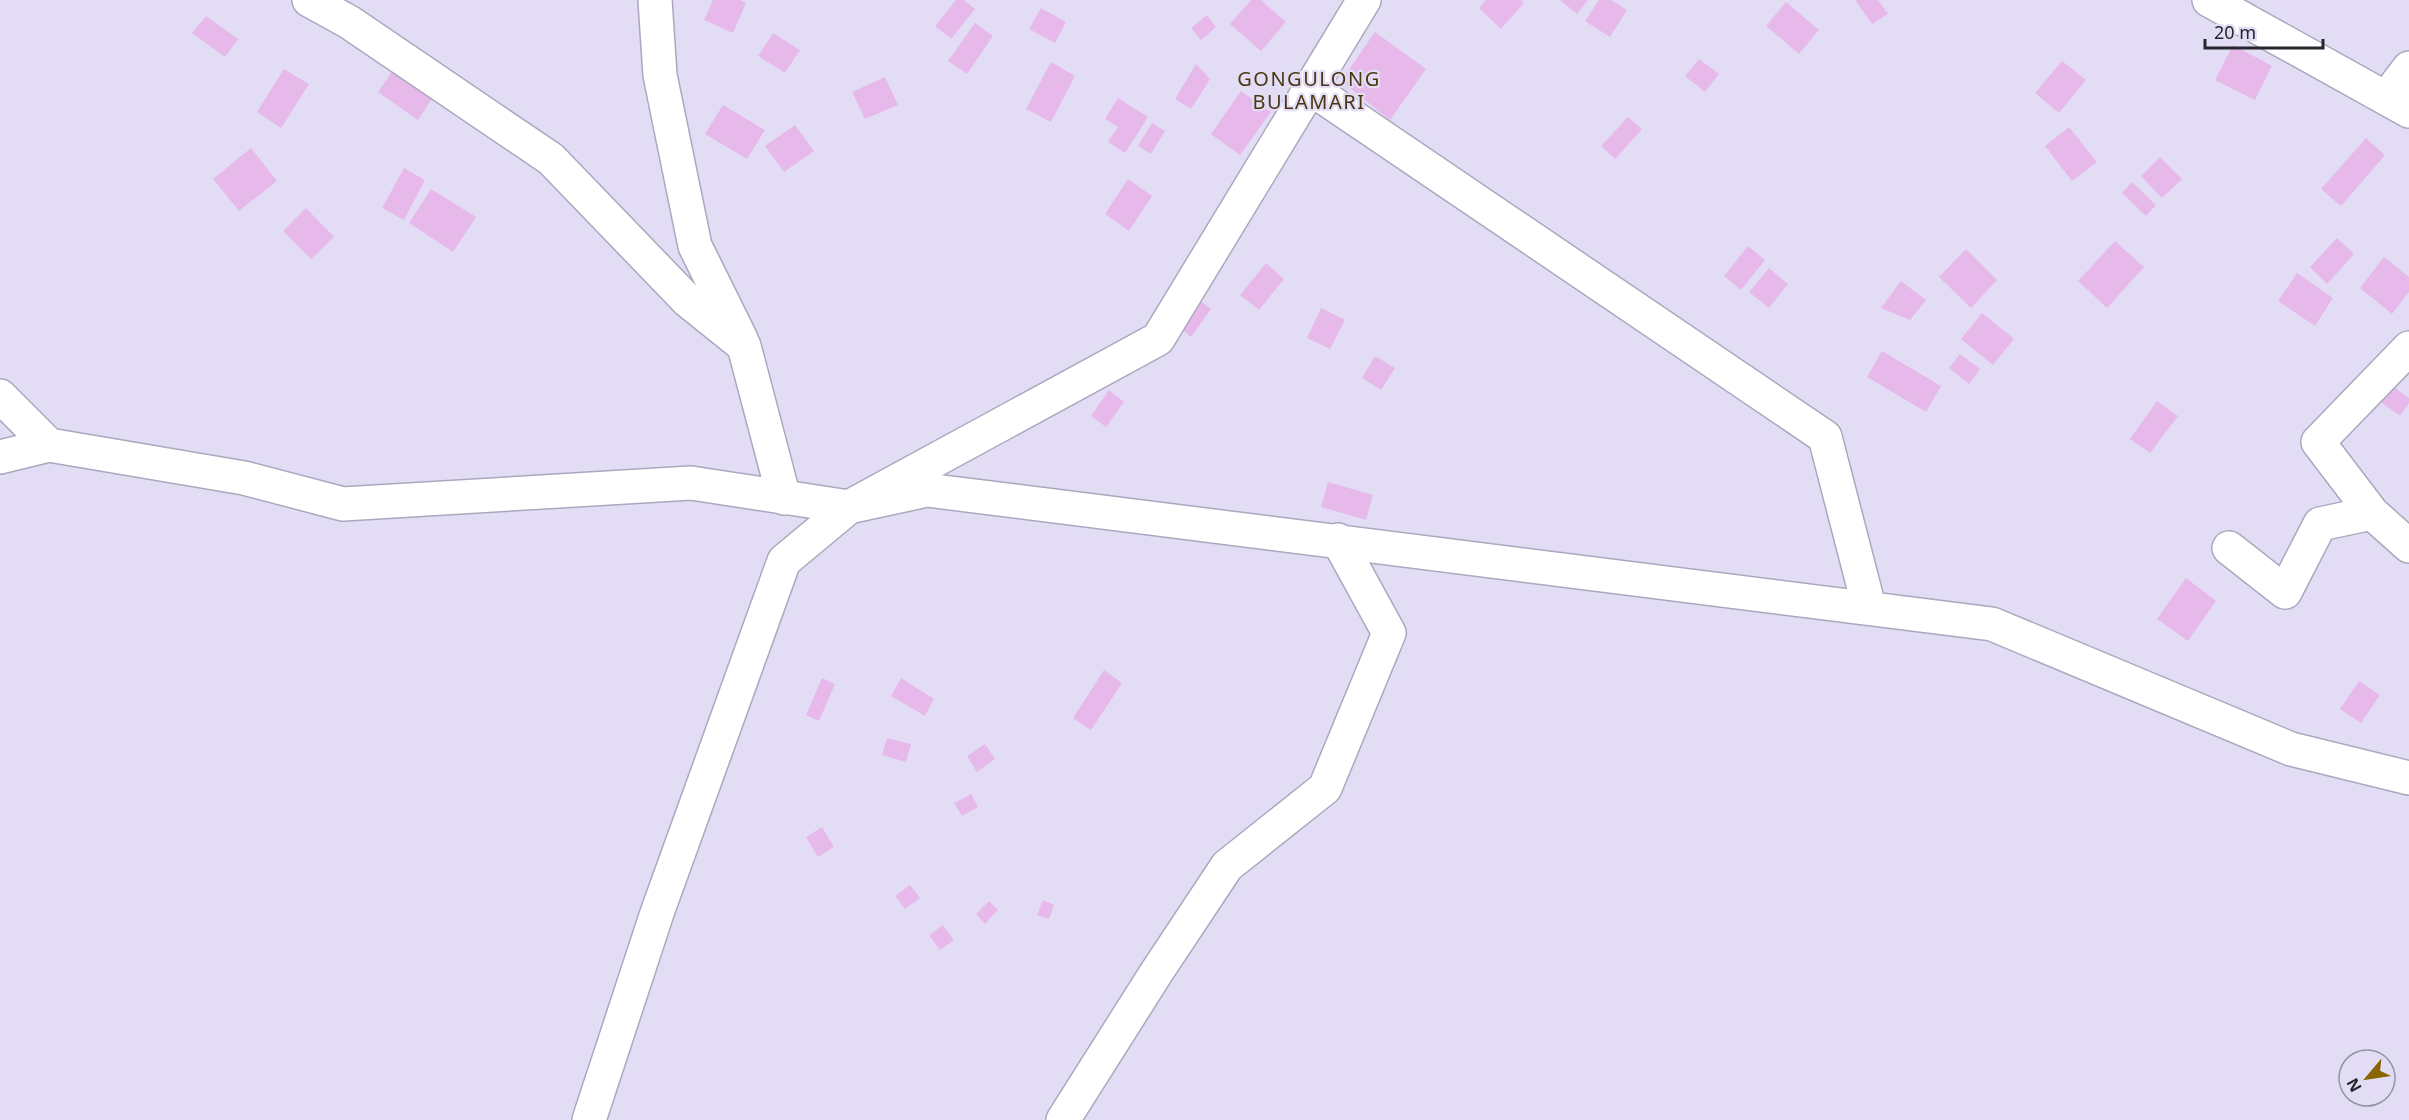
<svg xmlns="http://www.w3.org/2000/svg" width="2409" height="1120" viewBox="0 0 2409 1120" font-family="'Noto Sans',sans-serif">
	<rect width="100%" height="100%" fill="#e2ddf5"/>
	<g fill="#e7b9ea">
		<path d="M713,0H740L746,3L733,33L704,20Z"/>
		<path d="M956,0H964L975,9L951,39L935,26Z"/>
		<path d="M1251,0H1261L1286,22L1261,51L1230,24Z"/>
		<path d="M1486,0H1521L1524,3L1501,29L1479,8Z"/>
		<path d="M1560,0H1588L1577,14Z"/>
		<path d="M1599,0H1611L1627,10L1610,37L1585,21Z"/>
		<path d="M1855,0H1878L1888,14L1872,24Z"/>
		<path d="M1786,2L1819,30L1799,54L1766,26Z"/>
		<path d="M1041,8L1066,22L1055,43L1029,29Z"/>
		<path d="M1207,15L1216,27L1201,40L1191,28Z"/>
		<path d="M206,16L238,39L225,57L192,33Z"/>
		<path d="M975,23L993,36L967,74L948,61Z"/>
		<path d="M1375,32L1426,69L1390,120L1341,81Z"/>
		<path d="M773,33L800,50L785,73L758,56Z"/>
		<path d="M2233,45L2272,66L2255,100L2215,80Z"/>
		<path d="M1699,59L1719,74L1705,92L1685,76Z"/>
		<path d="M2062,61L2086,80L2059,113L2035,93Z"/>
		<path d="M1051,62L1075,76L1051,122L1026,109Z"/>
		<path d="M1196,64L1210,79L1191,109L1175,99Z"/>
		<path d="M396,66L435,94L418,120L378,92Z"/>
		<path d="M284,69L309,84L281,128L257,112Z"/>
		<path d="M885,77L898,105L865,119L852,92Z"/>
		<path d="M1241,91L1271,112L1240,155L1211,134Z"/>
		<path d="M1118,98L1148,117L1125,153L1108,142L1118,127L1105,119Z"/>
		<path d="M723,105L765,130L747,159L705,134Z"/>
		<path d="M1628,117L1642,129L1615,159L1601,146Z"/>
		<path d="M1152,123L1165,131L1151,154L1138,146Z"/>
		<path d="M795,125L814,151L784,172L765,146Z"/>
		<path d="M2069,127L2097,162L2072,181L2045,146Z"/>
		<path d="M2366,138L2385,155L2341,206L2321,189Z"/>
		<path d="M251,148L277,181L239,211L213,179Z"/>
		<path d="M2160,157L2182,179L2162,198L2141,176Z"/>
		<path d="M404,168L425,180L404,220L382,208Z"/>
		<path d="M1128,179L1152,196L1129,231L1105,214Z"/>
		<path d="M2132,182L2156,205L2146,216L2122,193Z"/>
		<path d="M431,189L476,217L453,252L409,223Z"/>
		<path d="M306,208L334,237L311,259L283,231Z"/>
		<path d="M2337,238L2354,254L2327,284L2310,267Z"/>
		<path d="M2115,241L2144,267L2107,308L2078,281Z"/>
		<path d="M1748,246L1765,260L1741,290L1724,276Z"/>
		<path d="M1966,249L1997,280L1971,308L1939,277Z"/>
		<path d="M2384,257L2409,277V292L2392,314L2360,288Z"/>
		<path d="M1266,263L1284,279L1259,310L1240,295Z"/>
		<path d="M1769,268L1788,284L1769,308L1749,292Z"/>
		<path d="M2297,273L2333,298L2315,326L2278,301Z"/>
		<path d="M1901,281L1926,300L1910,320L1881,308Z"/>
		<path d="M1198,299L1211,309L1191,337L1178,326Z"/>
		<path d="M1321,308L1345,320L1330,349L1307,338Z"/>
		<path d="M1982,313L2014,339L1993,365L1961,339Z"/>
		<path d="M1882,351L1941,386L1926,412L1867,377Z"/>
		<path d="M1960,354L1980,369L1969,384L1949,368Z"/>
		<path d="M1375,356L1395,368L1381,390L1362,378Z"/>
		<path d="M2390,384L2409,398V403L2400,416L2378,400Z"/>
		<path d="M1109,390L1124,402L1106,427L1091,416Z"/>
		<path d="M2157,401L2178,416L2150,453L2130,439Z"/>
		<path d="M1328,482L1373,495L1366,520L1321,507Z"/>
		<path d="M2186,578L2216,601L2188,641L2157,619Z"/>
		<path d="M1104,670L1122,683L1091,730L1073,718Z"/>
		<path d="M822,678L835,684L819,721L806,715Z"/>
		<path d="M901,678L934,699L925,716L891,696Z"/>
		<path d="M2359,681L2380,695L2361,723L2340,709Z"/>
		<path d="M887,738L911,744L906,762L882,755Z"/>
		<path d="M985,744L995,759L977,772L967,756Z"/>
		<path d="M971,794L978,807L962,816L954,803Z"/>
		<path d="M822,827L834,847L818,857L806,837Z"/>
		<path d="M910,885L920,898L905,909L895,896Z"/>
		<path d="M1043,900L1054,905L1049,919L1037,915Z"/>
		<path d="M989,901L998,910L985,924L976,914Z"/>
		<path d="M943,925L954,940L940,950L929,935Z"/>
	</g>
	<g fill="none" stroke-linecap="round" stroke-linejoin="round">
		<defs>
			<g id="street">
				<path d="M309,0L349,22L551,159L688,301L744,346L784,498"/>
				<path d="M655,0L660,75L695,246L741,339"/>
				<path d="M2209,0L2409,111"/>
				<path d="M1310,88L1825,437L1869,607"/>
				<path d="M2386,98L2409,68"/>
				<path d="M2409,348L2318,442L2372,513L2409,546"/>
				<path d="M0,396L49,445"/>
				<path d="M0,457L49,445L244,478L343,504L691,483L849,507L1158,339L1364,0"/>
				<path d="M2229,548L2285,592L2320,524L2372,513"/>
				<path d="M589,1120L657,913L784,561L849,507L927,490L1992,624L2291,749L2409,778"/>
				<path d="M1063,1120L1156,973L1227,866L1325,788L1389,633L1338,540"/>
			</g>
		</defs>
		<use href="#street" stroke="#aca7be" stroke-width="36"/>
		<use href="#street" stroke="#fff" stroke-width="33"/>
	</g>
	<g text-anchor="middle" stroke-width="4.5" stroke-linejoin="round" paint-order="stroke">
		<g font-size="20" letter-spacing="1.5" fill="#4a3711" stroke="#e2ddf5">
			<text x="1309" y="86">GONGULONG<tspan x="1309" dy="23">BULAMARI</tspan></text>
		</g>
	</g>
	<g transform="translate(2367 1078) rotate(241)"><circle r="28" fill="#e2ddf5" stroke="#9793a5" stroke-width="1.5"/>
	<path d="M0-4.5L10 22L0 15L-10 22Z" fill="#8a6402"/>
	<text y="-9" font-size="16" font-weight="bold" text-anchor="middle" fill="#27252e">N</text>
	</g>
	<path d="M2205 39v9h118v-9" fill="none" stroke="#27252e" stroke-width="3"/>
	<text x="2214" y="39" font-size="18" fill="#27252e" stroke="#e2ddf5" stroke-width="4.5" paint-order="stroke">20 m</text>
</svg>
